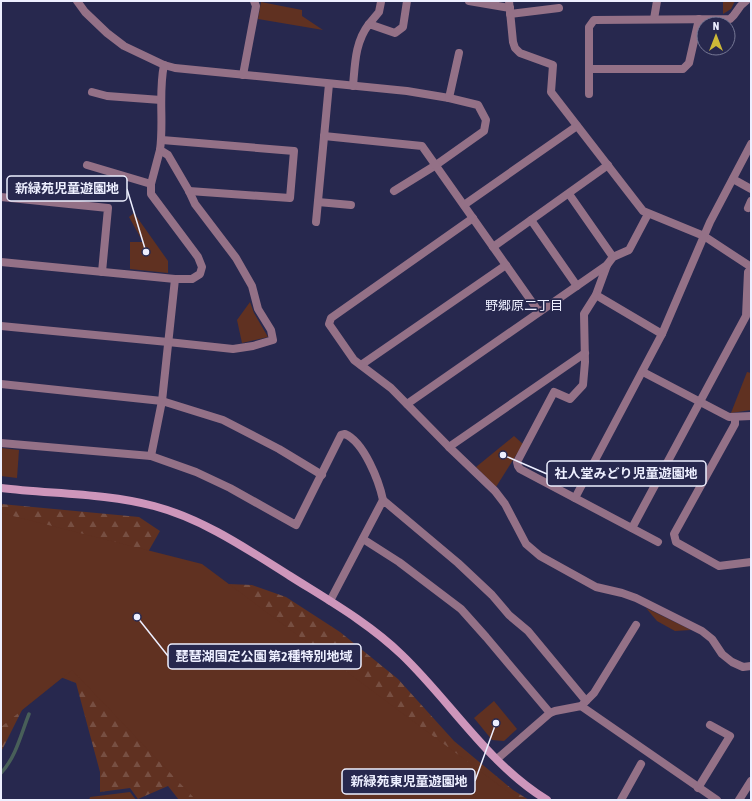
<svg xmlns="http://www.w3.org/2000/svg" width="752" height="801" viewBox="0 0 752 801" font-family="'Asap Condensed','Noto Sans JP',sans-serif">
	<defs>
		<pattern id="forest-firs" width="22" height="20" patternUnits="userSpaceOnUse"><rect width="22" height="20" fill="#603121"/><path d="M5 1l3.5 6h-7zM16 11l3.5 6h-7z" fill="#774f42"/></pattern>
	</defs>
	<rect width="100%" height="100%" fill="#27284e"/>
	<path fill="url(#forest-firs)" d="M1,504L139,517L160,531L128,587L228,584L252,585L286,597L340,632L398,679L454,741L513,790L529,800H179L168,786L138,799L130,788L100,792V772L76,683L42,670L1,752Z"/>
	<g fill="#603121">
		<path d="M723,1H735L731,9L723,14Z"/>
		<path d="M261,2L302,10V16L323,30L258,19Z"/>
		<path d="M134,213L168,261V273L130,269V242H143L129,217Z"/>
		<path d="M250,302L254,313L268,337L242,343L237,320Z"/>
		<path d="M747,372L751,373V410L731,413Z"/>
		<path d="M514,436L523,444L496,487L476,467Z"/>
		<path d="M1,448L19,450L17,478L1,476Z"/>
		<path d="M1,513L202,564L519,800H196L72,670L1,727Z"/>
		<path d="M646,608L691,630L675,631L657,621Z"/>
		<path d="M494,701L517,729L504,741L492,740L474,718Z"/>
		<path d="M130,792L136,800H89L90,797Z"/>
	</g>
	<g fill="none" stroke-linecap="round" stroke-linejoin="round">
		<path stroke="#485f59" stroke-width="3.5" d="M1,773C16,757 21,734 29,714"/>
		<g stroke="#947187" stroke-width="8">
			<path d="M77,1L85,12L107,33L124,46L164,65L175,68L407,91L449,98L478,105L486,120L484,131L436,165L394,191"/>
			<path d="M469,1L510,8"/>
			<path d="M509,1L513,42L515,48L520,53L553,65L551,92L643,211L704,236L751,267"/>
			<path d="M510,14L559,8"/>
			<path d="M654,19L657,1"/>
			<path d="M369,24L379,12L381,2"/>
			<path d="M589,69H683L689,63L699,19"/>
			<path d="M243,75L256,6L254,1"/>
			<path d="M353,86C355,64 355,42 369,24L395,33L403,27L407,1"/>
			<path d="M92,92L107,96L161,100"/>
			<path d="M589,94V27L594,20L730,19C738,13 737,7 746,1"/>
			<path d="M449,98L459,53"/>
			<path d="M324,136L422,146L539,312"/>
			<path d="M162,140L294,151L290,198L189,191"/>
			<path d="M87,165L151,184"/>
			<path d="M733,179L751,189"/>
			<path d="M569,194L613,257"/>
			<path d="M1,197L108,208L102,272"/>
			<path d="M318,202L351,205"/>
			<path d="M464,205L577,126"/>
			<path d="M748,208L751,201"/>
			<path d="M473,218L331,318L329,324L354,360L391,388L449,447L495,491L505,504L526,544L540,556L596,587L622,593L636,598L702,631L712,639L722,654L732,662L743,667L751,666"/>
			<path d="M531,220L577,286"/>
			<path d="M316,222L329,84"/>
			<path d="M493,247L608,165"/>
			<path d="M1,262L175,279H192L200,274L202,267L198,257L151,194V184L160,150"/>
			<path d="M607,265L596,295L584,314L585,362L583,385L570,399L554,392L517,462L518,466L520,469L658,542"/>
			<path d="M596,295L662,334"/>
			<path d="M1,326L168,342L233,349L253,346L273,340L271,330L258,309L252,286L236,258L195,204L189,191L168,155L160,150C164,122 158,93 164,65"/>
			<path d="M361,365L506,265"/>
			<path d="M643,372L729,417L751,416"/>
			<path d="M1,384L162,401L223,420L279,449L322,475"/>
			<path d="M407,404L607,265L613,257L629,250L648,214"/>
			<path d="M735,417V424L674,534L676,542L719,566L751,562"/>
			<path d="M1,443L151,456L196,472L230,488L296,525L341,435L345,434C364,442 379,481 383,500"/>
			<path d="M449,447L585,353"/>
			<path d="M151,456L162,401L175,279"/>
			<path d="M575,498L662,334L710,222L751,144"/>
			<path d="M632,528L746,316L748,272L751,269"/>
			<path d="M363,539L399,562L461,609L486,637L550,713"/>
			<path d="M330,601L383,500L458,563L492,595L509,615L528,631L586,701"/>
			<path d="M583,704L594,693L636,625"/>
			<path d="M497,759L550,713L555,711L581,706L717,800"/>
			<path d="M698,788L730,736L710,725"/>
			<path d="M621,800L641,764"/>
			<path d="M739,800L751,781"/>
		</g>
		<path stroke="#ce96bb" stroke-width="8" d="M1,488C50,494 106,493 154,506C203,519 247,549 290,576C328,600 369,623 402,655C451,702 488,764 547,800"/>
	</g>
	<g text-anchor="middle" stroke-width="3.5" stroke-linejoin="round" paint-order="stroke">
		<g font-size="13" fill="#edefff" stroke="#27284e">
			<text x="524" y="310">野郷原二丁目</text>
		</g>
	</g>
	<path fill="none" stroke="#edefff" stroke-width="1.5" d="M146 252L127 189M503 455L547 474M137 617L168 656M496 723L475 781"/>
	<g fill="#edefff" stroke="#27284e" stroke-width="1.5">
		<circle cx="146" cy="252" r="4"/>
		<circle cx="503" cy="455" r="4"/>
		<circle cx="137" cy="617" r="4"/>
		<circle cx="496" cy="723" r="4"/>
	</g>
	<g fill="#27284e" stroke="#edefff" stroke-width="1.5">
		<rect x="7" y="176" width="120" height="25" rx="4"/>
		<rect x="547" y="461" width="159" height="25" rx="4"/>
		<rect x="168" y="644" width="193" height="25" rx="4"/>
		<rect x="342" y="769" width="133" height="25" rx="4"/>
	</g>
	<g font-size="13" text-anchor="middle" font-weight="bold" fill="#edefff">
		<text x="67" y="193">新緑苑児童遊園地</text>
		<text x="626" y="478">社人堂みどり児童遊園地</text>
		<text x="264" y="661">琵琶湖国定公園 第2種特別地域</text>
		<text x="409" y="786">新緑苑東児童遊園地</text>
	</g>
	<rect width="752" height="801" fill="none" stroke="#edefff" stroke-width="4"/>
	<g transform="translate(716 36)"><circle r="19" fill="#27284e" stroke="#767895"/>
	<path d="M0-3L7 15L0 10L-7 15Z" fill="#cdb938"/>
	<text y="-6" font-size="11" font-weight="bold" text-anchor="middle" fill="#edefff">N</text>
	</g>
</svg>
